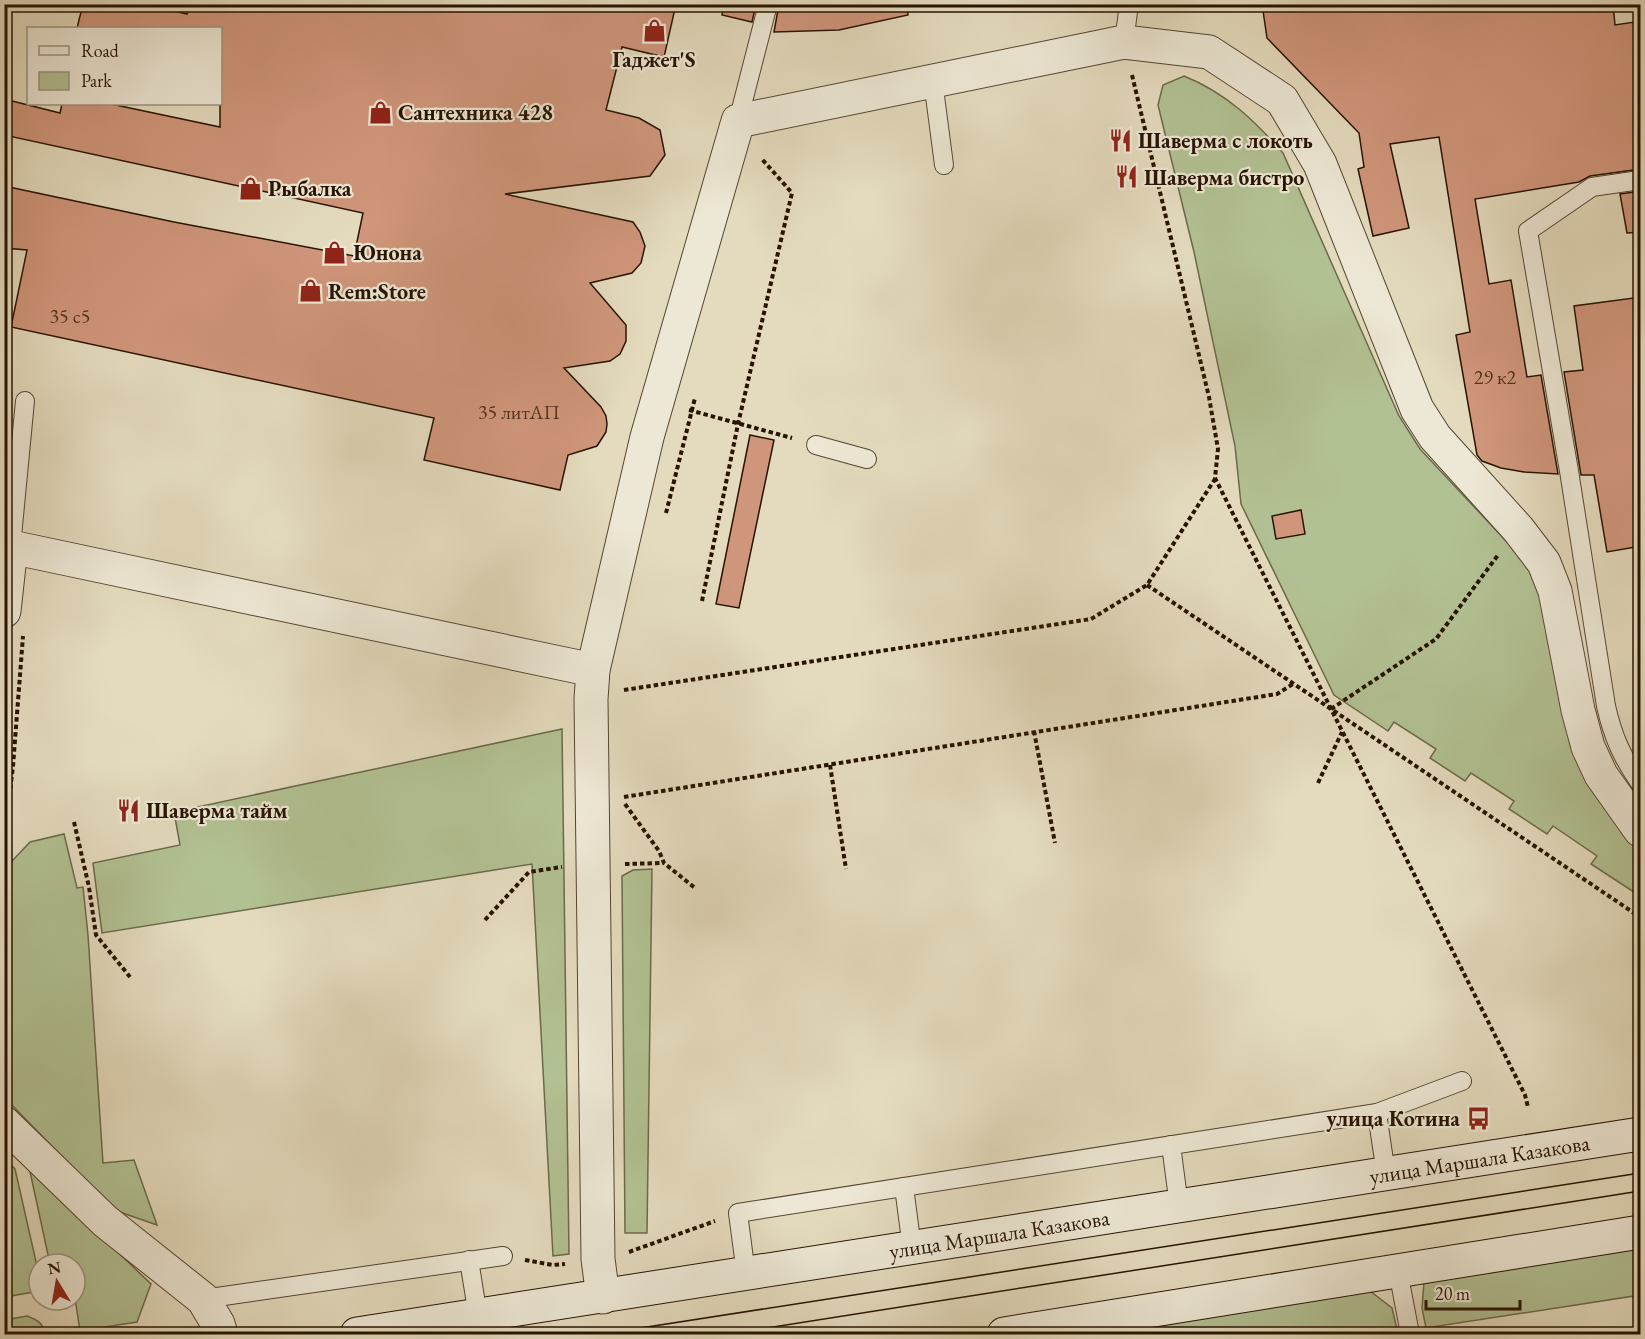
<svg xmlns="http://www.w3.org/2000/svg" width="1645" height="1339" viewBox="0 0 1645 1339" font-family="'EB Garamond',serif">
	<rect width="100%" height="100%" fill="#e4dbbe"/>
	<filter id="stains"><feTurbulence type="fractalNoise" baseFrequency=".00333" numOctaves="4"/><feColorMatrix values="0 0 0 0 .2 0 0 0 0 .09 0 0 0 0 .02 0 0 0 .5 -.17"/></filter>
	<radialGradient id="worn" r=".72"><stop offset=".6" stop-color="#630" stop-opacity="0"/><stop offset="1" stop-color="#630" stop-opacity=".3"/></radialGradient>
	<g fill="#b2c193" stroke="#6c6a4a" stroke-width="1.5">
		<path d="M1184,76C1226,93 1254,120 1283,153L1399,416L1420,449L1521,557L1533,574L1603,805L1640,855V896L1591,864L1597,856L1553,826L1547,834L1509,809L1514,801L1471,773L1465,781L1430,758L1436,749L1394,722L1388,731L1334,695L1241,504L1235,446L1194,252L1158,105L1163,85Z"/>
		<path d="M562,729L569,1254L553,1256L532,864L102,933L93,863L180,845L174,812Z"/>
		<path d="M64,834L77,888L83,887L88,935L103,1163L134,1160L157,1225L114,1210L5,1098L4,928L12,861L30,842Z"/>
		<path d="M652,869L647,1233H625L622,876L633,870Z"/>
		<path d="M5,1159L15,1169L39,1275V1291L5,1297Z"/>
		<path d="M29,1167L151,1284L137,1322L80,1331L75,1298V1264H50Z"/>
		<path d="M1640,1248V1295L1426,1328L1422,1308L1424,1282Z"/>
		<path d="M1370,1291L1392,1308L1398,1334H1097Z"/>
		<path d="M27,1316C38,1320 43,1323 45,1334H5V1320Z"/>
	</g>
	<g fill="#d0967b" stroke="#271300" stroke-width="1.5">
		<path d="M83,4H144L187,14L189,4H676L664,57L622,47L606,110L639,118L660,130L665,155L650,176L505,194L633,222L640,232L645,246L641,263L632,273L590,283L626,325V341L620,354L610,361L564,368L601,407L606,416L607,424L606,432L597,446L568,455L560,490L424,460L434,418L11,327L27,250L4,248V186L174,222L354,256L363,213L4,135V99L60,113L62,104H111L220,127V28H77Z"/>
		<path d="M724,4H756L752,22L722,15Z"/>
		<path d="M779,4H907L908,15L839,30L774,32Z"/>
		<path d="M1262,4H1613L1615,25L1641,21V169L1590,176L1579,182L1475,199L1489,284L1511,280L1527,377L1541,375L1558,474L1524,472L1501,468L1482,461L1477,455L1456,335L1470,332L1439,137L1390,144L1409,228L1373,236L1358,169L1364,167L1359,133L1267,38Z"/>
		<path d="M1641,191V232L1627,233L1620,194Z"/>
		<path d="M1641,297V546L1607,552L1594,475H1581L1564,372L1583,370L1574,306Z"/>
		<path d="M750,435L774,440L739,608L716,604Z"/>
		<path d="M1301,510L1305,534L1276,539L1272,516Z"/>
	</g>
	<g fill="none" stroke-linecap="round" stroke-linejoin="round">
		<defs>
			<g id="lane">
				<path d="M1124,42L1129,4"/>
				<path d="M933,81L944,165"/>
				<path d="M738,121L768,4"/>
				<path d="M1640,180L1592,187L1528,231L1569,471L1606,706C1613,737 1622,757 1640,783"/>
				<path d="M816,445L867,459"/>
				<path d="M11,547L25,401"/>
				<path d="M1377,1113L1386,1174"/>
				<path d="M1171,1145L1179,1206"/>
				<path d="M904,1187L912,1248"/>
				<path d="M469,1260L478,1316"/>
				<path d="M1398,1271L1410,1334"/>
				<path d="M746,1274L738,1213L1377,1113L1462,1081"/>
				<path d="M203,1299L503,1256"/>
			</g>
			<g id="street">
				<path d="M4,611L11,547L593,670"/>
				<path d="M4,1123L105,1221L203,1299L218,1324L221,1334"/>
				<path d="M603,1297L598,1259L591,699L593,670L647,437L738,121L1124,42L1209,52L1282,100L1320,164L1417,409L1435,437L1518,529L1544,563L1555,591L1578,710L1588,747L1601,775L1640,830"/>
			</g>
			<g id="secondary">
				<path id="s1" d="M357,1334L1640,1134"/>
				<path d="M1004,1334L1640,1232"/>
			</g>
		</defs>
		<use href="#lane" stroke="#564530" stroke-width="20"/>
		<use href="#street" stroke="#564530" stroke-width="35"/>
		<use href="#secondary" stroke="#271300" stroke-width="35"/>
		<g stroke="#271300" stroke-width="4" stroke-dasharray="4.5 3" stroke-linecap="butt">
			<path d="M1132,75L1209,397L1218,449L1215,478L1525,1095L1528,1107"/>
			<path d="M689,410L792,438"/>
			<path d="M666,513L695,398"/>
			<path d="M1147,585L1640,917"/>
			<path d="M702,601L738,424L792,193L761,158"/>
			<path d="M624,690L1091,619L1147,585L1215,479"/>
			<path d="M1331,709L1436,639L1498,555"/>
			<path d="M1034,731L1055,843"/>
			<path d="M830,765L846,869"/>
			<path d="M1318,783L1342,732"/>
			<path d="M624,797L1277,694L1293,684"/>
			<path d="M625,804L659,851L664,863L695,888"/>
			<path d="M74,822L89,887L96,935L130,977"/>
			<path d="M4,841L13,766L23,636"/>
			<path d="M625,864L664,863"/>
			<path d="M485,920L529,872L562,867"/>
			<path d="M629,1252L715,1221"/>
			<path d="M525,1260L553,1265L565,1264"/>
		</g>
		<use href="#lane" stroke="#ede8d5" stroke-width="18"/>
		<use href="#street" stroke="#ede8d5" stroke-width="33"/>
		<use href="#secondary" stroke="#ede8d5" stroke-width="33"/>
		<g stroke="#271300" stroke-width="1.5">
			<path d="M602,1334L1640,1173"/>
			<path d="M728,1334L1640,1191"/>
		</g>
	</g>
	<defs>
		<symbol id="shop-bare" viewBox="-9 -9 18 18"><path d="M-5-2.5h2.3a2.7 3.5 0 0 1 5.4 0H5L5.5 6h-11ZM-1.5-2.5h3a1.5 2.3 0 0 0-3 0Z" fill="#8f2418" stroke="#ede8d5" stroke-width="2.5" paint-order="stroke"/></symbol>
		<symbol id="restaurant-bare" viewBox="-9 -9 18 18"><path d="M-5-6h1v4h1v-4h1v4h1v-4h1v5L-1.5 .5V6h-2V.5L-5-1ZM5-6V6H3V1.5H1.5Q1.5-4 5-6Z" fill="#8f2418" stroke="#ede8d5" stroke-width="2.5" paint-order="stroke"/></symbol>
		<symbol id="bus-bare" viewBox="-9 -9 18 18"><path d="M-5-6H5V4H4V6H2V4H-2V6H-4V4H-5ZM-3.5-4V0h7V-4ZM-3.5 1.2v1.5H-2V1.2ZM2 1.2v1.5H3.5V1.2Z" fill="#8f2418" stroke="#ede8d5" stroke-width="2.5" paint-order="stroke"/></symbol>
	</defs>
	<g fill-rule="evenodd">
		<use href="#shop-bare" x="638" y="14" width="33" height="33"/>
		<use href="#shop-bare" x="364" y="96" width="33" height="33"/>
		<use href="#restaurant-bare" x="1104" y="124" width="33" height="33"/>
		<use href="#restaurant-bare" x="1110" y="160" width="33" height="33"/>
		<use href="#shop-bare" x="234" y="172" width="33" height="33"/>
		<use href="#shop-bare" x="318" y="236" width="33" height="33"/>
		<use href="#shop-bare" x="294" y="274" width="33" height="33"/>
		<use href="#restaurant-bare" x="112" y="794" width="33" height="33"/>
		<use href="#bus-bare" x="1462" y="1102" width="33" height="33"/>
	</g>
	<g text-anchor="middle" stroke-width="4.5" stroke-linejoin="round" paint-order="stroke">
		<g font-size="20" fill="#51341f">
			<text x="70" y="323">35 с5</text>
			<text x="1495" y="384">29 к2</text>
			<text x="519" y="419">35 литАП</text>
		</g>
		<g font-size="22" font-weight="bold" fill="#271300" stroke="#ede8d5" text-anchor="start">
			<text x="654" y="67" text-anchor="middle">Гаджет'S</text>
			<text x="398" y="120">Сантехника 428</text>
			<text x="1138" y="148">Шаверма с локоть</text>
			<text x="1144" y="185">Шаверма бистро</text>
			<text x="268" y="196">Рыбалка</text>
			<text x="353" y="260">Юнона</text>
			<text x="328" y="299">Rem:Store</text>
			<text x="146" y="818">Шаверма тайм</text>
			<text x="1460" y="1126" text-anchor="end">улица Котина</text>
		</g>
		<g font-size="22" fill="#271300" stroke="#ede8d5">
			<text dy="8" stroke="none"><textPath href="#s1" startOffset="1136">улица Маршала Казакова</textPath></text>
			<text dy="8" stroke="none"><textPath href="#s1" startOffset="650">улица Маршала Казакова</textPath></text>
		</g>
	</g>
	<rect width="1645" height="1339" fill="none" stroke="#e4dbbe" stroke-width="24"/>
	<rect x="6" y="6" width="1633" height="1327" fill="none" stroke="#271300" stroke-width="3"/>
	<rect x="12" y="12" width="1621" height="1315" fill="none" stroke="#271300" stroke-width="1.5"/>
	<rect x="27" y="27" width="195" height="78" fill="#ede8d5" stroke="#9e9380" stroke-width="1.5"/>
	<rect x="39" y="46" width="30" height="9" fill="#ede8d5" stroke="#9e9380" stroke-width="1.5"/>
	<text x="81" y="57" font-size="18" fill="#271300">Road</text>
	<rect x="39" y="72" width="30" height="18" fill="#b2c193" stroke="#9e9380" stroke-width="1.5"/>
	<text x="81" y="87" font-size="18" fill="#271300">Park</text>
	<g transform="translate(57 1282) rotate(349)"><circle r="28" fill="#ede8d5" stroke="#9e9380" stroke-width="1.5"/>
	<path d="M0-4.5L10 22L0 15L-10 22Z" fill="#8f2418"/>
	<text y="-9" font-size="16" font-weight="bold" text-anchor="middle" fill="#271300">N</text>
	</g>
	<path d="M1426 1300v9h94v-9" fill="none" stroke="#271300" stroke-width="3"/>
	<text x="1435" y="1300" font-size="18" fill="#271300" stroke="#ede8d5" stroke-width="4.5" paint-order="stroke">20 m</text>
	<rect width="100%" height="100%" filter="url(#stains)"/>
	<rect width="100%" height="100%" fill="url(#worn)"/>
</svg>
